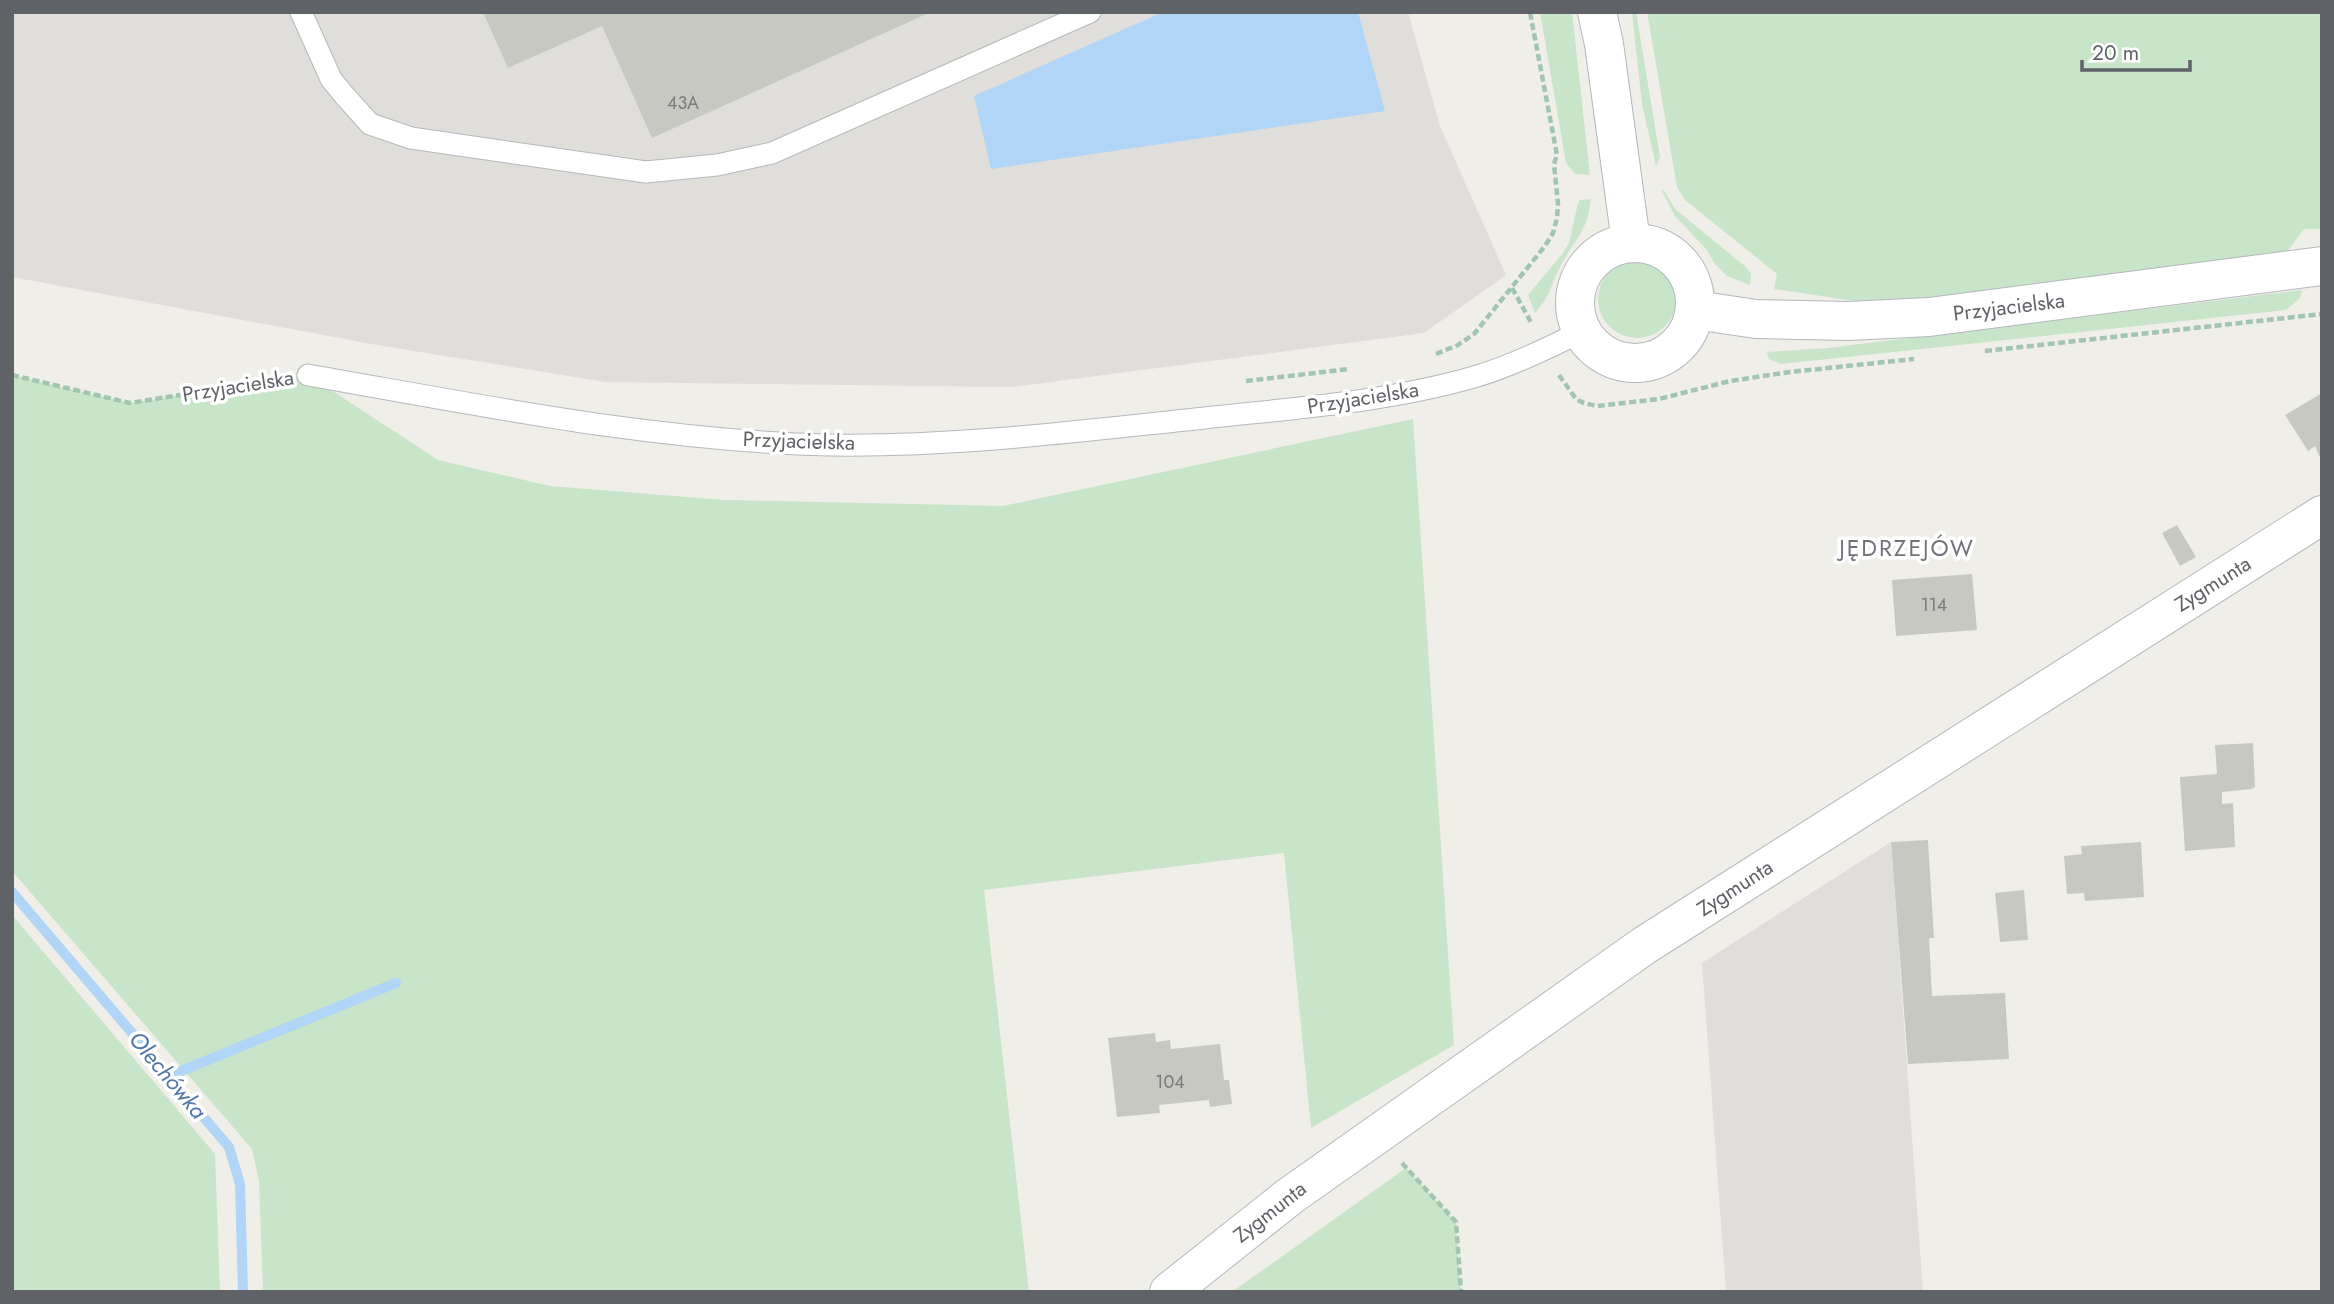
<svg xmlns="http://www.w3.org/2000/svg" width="2334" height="1304" viewBox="0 0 2334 1304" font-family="Jost,sans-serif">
	<rect width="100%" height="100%" fill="#f0eee8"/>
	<g fill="#dfdeda">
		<path d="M12,12H1408L1440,126L1506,275L1424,333L1013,387L606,382L377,345L12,277Z"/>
		<path d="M1891,842L1923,1292H1726L1702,963Z"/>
	</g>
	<g fill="#c8e4c9">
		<path d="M1540,12H1572L1590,175L1575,174L1566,163Z"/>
		<path d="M1632,12H1636L1660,157L1656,166L1642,104Z"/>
		<path d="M1647,12H2322V229H2304L2286,253L1932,298L1855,301L1774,289L1777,274L1685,200L1677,187Z"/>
		<path d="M1661,189L1665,192L1675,209L1746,267L1751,274L1750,285L1727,276L1715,264L1706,249L1675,216Z"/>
		<path d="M1591,199C1587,233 1576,237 1561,265C1550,285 1552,294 1535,313L1528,295L1563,253L1569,243L1578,203L1580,200Z"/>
		<circle cx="1637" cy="299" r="39"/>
		<path d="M2302,290L2300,298L2286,310L1781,364L1769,359L1767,352L1827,348Z"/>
		<path d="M12,375L130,403L308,375L438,460L550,486L724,500L1003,506L1413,419L1454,1045L1311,1128L1284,853L984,890L1029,1292H263L259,1181L252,1149L12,871Z"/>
		<path d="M12,915L215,1154L220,1292H12Z"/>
		<path d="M1406,1168L1456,1222L1461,1292H1232Z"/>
	</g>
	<path fill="#b1d5f7" d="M1163,12H1358L1385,111L991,169L974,96Z"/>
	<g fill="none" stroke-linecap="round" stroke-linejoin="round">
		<g stroke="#b1d5f7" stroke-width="10">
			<path d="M12,892L229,1147L240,1184L243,1292"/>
			<path d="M169,1076L396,983"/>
		</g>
	</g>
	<g fill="#c8c8c3">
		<path d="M483,12H931L652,138L602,26L508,68Z"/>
		<path d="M2322,393V454L2319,456L2315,446L2308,451L2285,415Z"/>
		<path d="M2177,525L2196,557L2180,566L2162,533Z"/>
		<path d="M1972,574L1977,630L1896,636L1892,580Z"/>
		<path d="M2253,743L2255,787L2252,789L2222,792V804L2233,803L2235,847L2185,851L2180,777L2217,774L2215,745Z"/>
		<path d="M1928,840L1934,938H1929L1932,996L2005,993L2009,1059L1908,1064L1891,842Z"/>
		<path d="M2141,842L2144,897L2085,901L2084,893L2067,894L2064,856L2082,854L2081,846Z"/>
		<path d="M2024,890L2028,940L2000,942L1995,893Z"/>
		<path d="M1155,1033L1156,1042L1170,1040L1171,1049L1220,1044L1224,1080H1229L1232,1104L1210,1107L1209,1100L1159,1105L1160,1113L1117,1117L1108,1038Z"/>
	</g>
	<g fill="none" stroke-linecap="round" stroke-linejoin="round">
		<defs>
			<g id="lane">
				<path d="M301,12L331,79L344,95L370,124L411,138L646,172L717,165L772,153L1090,12"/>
				<path d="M308,375C480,405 654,441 829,445C955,447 1080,431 1205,418C1295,408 1387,402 1474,377C1511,366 1547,349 1582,331"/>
			</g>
			<g id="street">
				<path d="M1597,12L1604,44L1631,242"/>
				<circle cx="1635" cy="303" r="60"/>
				<path d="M1695,310L1756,319L1849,321L1929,317L2322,266"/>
				<path d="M1169,1292L1290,1196L1645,945L2322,515"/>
			</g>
		</defs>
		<use href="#lane" stroke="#b5b7bb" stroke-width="23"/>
		<use href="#street" stroke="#b5b7bb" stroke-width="40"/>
		<g stroke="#a1c5ae" stroke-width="4.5" stroke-dasharray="7 3.5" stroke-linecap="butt">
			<path d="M1512,288L1532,324"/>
			<path d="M1985,351L2322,314"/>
			<path d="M1436,354L1458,345L1474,334L1545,246L1553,233L1557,218L1558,204L1554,164L1557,155L1530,12"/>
			<path d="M12,375L130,403L279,379"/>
			<path d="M1559,375L1576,399L1584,403L1597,406L1659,399L1730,381L1790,372L1914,359"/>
			<path d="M1246,381L1349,369"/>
			<path d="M1402,1163L1456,1222L1461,1292"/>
		</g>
		<use href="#lane" stroke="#fff" stroke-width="21"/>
		<use href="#street" stroke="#fff" stroke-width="38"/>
	</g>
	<g text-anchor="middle" stroke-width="7" stroke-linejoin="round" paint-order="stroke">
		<g font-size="18" fill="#797c7e">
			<text x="683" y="109">43A</text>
			<text x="1934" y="611">114</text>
			<text x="1170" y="1088">104</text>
		</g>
		<g font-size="21" fill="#5f6267" stroke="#fff">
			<text transform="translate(2009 307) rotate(-7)" y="7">Przyjacielska</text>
			<text transform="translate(238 386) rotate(-9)" y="7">Przyjacielska</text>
			<text transform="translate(1363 398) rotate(-9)" y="7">Przyjacielska</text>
			<text transform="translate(799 441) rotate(2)" y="7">Przyjacielska</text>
			<text transform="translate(2213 584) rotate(-32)" y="7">Zygmunta</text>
			<text transform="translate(1735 888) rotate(-33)" y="7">Zygmunta</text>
			<text transform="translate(1270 1212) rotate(-38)" y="7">Zygmunta</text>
		</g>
		<g font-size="23" letter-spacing="2" fill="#707479" stroke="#fff">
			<text x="1907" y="556">JĘDRZEJÓW</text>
		</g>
		<g font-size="23" font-style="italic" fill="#4e76a8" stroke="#fff">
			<text transform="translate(168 1075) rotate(50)" y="8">Olechówka</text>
		</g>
	</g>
	<rect width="2334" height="1304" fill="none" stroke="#5f6267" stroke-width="28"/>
	<path d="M2082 60v10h108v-10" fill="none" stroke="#5f6267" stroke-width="3.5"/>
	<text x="2092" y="60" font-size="21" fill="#5f6267" stroke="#ffffff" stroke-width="5" paint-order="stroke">20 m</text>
</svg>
